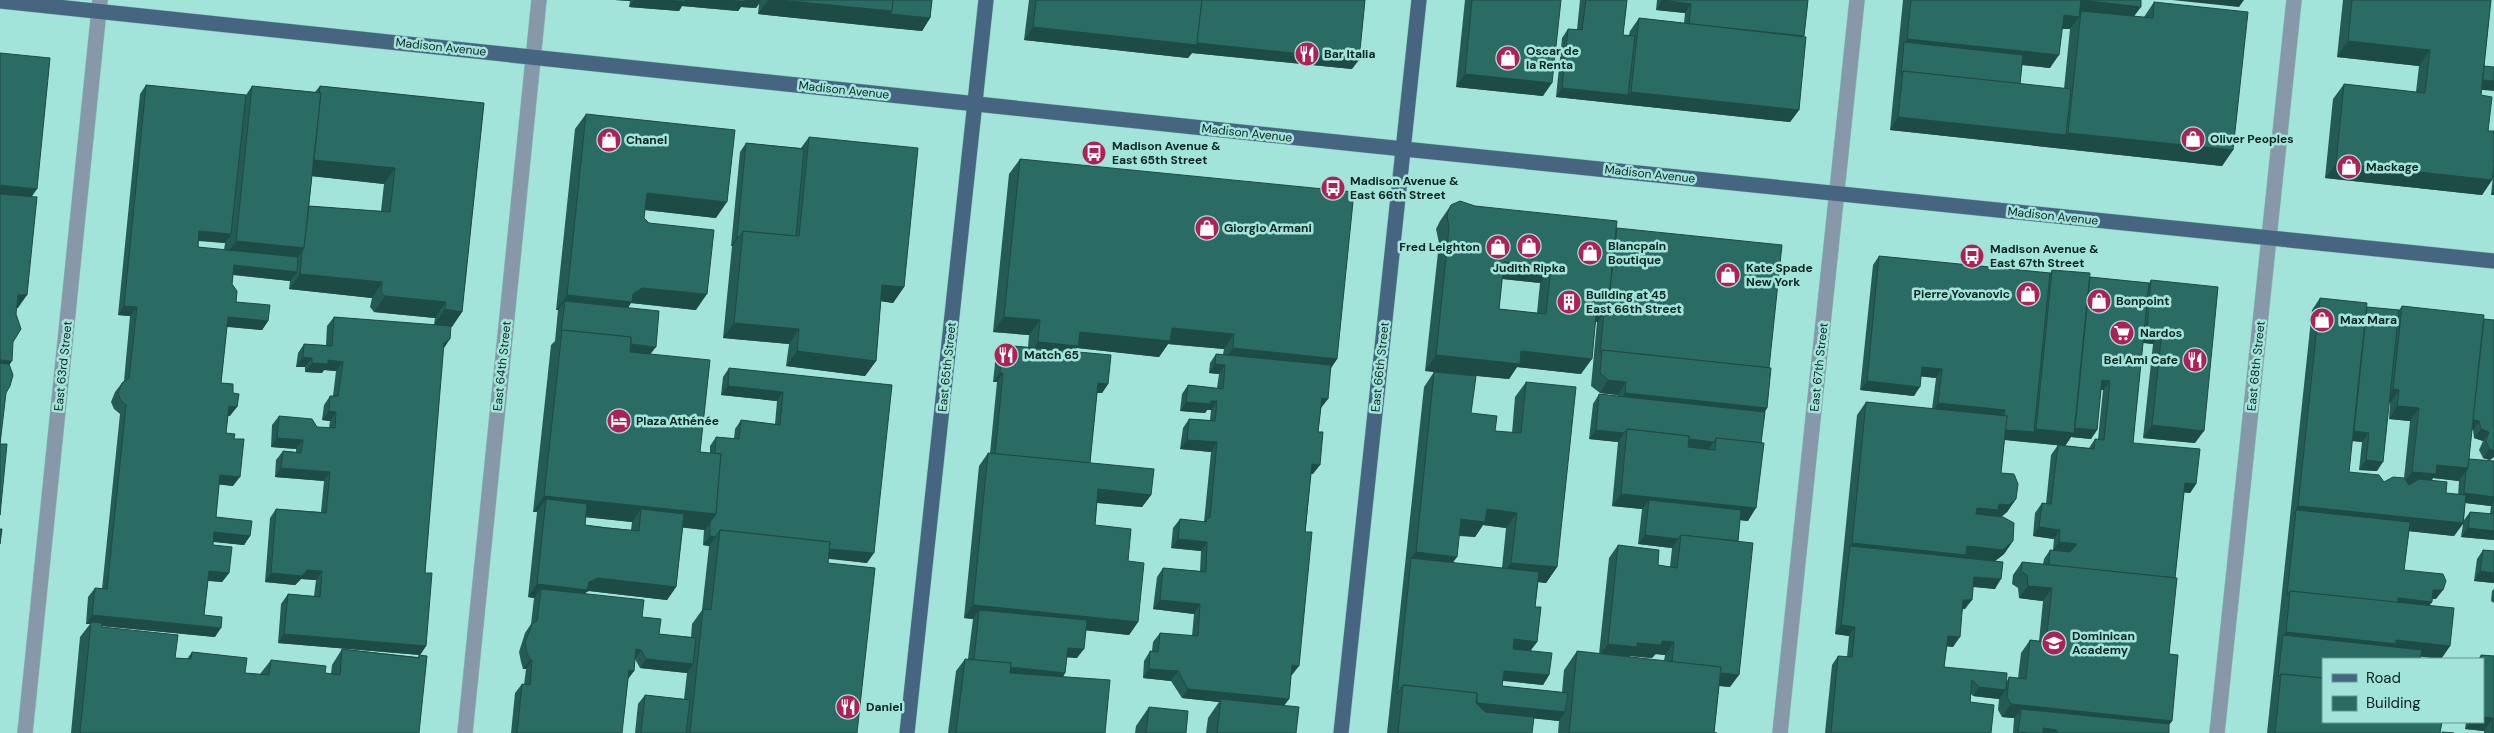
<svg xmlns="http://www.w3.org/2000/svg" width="2494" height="733" viewBox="0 0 2494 733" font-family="'DM Sans',sans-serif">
	<rect width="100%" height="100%" fill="#a2e4da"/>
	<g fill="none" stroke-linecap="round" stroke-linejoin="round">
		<defs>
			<g id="minor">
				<path d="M25,733L100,0"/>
				<path d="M465,733L539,0"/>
				<path d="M1780,733L1857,0"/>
				<path d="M2217,733L2294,0"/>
			</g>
			<g id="major">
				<path d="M0,1L1365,145L2494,261"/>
				<path d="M907,733L986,0"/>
				<path d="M1341,733L1419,0"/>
			</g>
		</defs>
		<use href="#minor" stroke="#86c1b8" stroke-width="16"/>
		<use href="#major" stroke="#86c1b8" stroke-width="16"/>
		<use href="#minor" stroke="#8798a8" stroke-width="15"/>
		<use href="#major" stroke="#456580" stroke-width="15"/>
	</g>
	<g fill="#245c55" fill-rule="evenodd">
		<path d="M615,0H932L930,18L922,31L758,14L759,4L756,8L741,7L738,11L682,6L679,11L629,7L630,1Z"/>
		<path d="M1029,0H1365L1352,69L1192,53L1188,58L1024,40Z"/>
		<path d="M1465,0H1561L1543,96L1456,87Z"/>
		<path d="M1580,0H1627L1623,35H1629L1630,31L1639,18L1684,23L1685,13L1656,10L1657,0H1808L1804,36L1799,110L1790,122L1556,97L1562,38L1568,29L1577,30Z"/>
		<path d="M1903,0H2141L2134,16L2144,17L2154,2L2233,150L2222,166L1890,130ZM2062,29H2070L2064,89L2020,84L2022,65L2050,68Z"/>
		<path d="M2343,0H2491L2481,95L2488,131H2494V195H2491L2493,176L2492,180L2482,195L2325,178L2333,99L2344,84L2416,92L2419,66L2337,57Z"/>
		<path d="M146,85L246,95L252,86L315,92L320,86L484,103L462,312L451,327L443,348L425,573L426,646L420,655L278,643L281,604L288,594L314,596L316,580L301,579L295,585L265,582L270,518L276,509L321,512L324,481L275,477L276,460L283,451L296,452V449L271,447L272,425L279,416L317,427L329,428L330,421L322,420L324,405L330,396H333L336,371L324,370L322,373L305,372V367H296L298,353L304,344L326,345L327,326L334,317L434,325L435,318L374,312L370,307L372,298L289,289L290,281L233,275L232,284L236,302L268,321L262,330L227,327L221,383L230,416H228L226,433L234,439L233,486L219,484L216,517L250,536L244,545L213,542V545L229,573L222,582L208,581L204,615L215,637L102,626V627L175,658L187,659L192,652L245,673L260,674L271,660L325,673L331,674L332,665L342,649L418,657L419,655V733H71L80,637L90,624H86L88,597L95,588L102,589L120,414L114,409L111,402L115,392L122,383L124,381L130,316L118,315L140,94ZM312,176L384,184L381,211L309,206ZM198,241L225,243L224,250L198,247Z"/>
		<path d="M586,114L716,218L645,210L644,218L696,310L631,303L628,308L700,452L710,453V446L716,437L734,439L735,429L741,420L775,424L777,401L721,395L723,377L729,368L892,385L867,563L828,558V563L857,733H635L638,704L645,695L684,699L687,673L640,668L635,659L634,671L628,679L622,733H511L515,693L522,684L524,685L526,669H523L521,662L519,652L525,633L531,624L534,598L528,597L537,512H533L551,345L555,341L558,310H556L575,129ZM586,517L632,522L631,530L585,525ZM683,527L704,530L703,545L709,546L702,610L692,624L691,637L659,634L642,617L585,593L589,591L667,600L676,587Z"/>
		<path d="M809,137L904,287L893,303L881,301L876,361L865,376L786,366L789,344L723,338L732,246H731L740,152L746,143L801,148Z"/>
		<path d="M1020,159L1337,359L1331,368L1321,408L1313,474H1311L1292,675H1291L1289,699L1284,706L1296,733H1206L1208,718L1219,702L1182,698L1171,681L1143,678L1144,661L1150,651H1152L1153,642L1160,633L1192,636L1194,614L1153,609L1157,577L1163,568L1200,571L1201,551L1171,548L1173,528L1180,519L1204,522L1211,452L1180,449L1183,428L1189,419L1210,420L1211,410H1207L1205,413L1180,411L1182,394L1188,385L1217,388L1219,374L1209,373L1210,363L1216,354H1223L1224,349L1168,344L1159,357L1077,348L1074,352L1108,384L1102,393H1097L1090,463L1151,495L1142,507L1097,503L1095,525L1128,561L1138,622L1129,635L1086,630L1077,658L1067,657L1065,673L1063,677L1105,733H948L956,671L965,659H968L973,619L964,618L979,466L988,453H990L997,382H993L996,354L1002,345L1028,347L1029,335L993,332L1009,174Z"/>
		<path d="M1451,205L1475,206L1617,228L1769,368L1767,408L1765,412L1748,521L1740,520L1738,541L1730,687L1719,686L1714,733H1717H1558L1559,721L1534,718L1532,733H1387L1424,387L1434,372L1471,413L1495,431L1512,433L1515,397L1526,382L1557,567L1546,583L1538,582L1535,607L1537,642L1531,650L1549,675L1543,685L1503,681L1502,686L1562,692L1564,670L1577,651L1599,654L1609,558L1618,545L1658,565L1670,567L1672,548L1638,544L1642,509L1612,506L1618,442L1589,439L1593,404L1599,394L1617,396L1618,395L1600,393L1591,386L1597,322H1596L1581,374L1517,367L1509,379L1425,371L1439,243L1436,229L1440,221ZM1502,279L1540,283L1537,313L1499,309ZM1483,525L1506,528L1502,568L1453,563L1459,536L1475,537ZM1656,654L1665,655L1664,661L1629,657L1630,656L1652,658Z"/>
		<path d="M1879,256L2050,273L2052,270L2090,277L2149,283L2151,280L2195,443L2143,438L2153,344L2143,343L2133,443L2196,484L2190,493L2184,492L2175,578L2169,654L2172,721L2169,724V733H2013L2014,718L2002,717L1998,710L1999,699L1973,696L1971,694L1970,702L1991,733H1825L1832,665L1838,656L1847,657L1849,636L1835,634L1857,415L1866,402L1932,409L1936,378L1921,376L1914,396L1860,390L1873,265ZM2101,390H2103L2098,439H2095L2089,448L2058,445L2051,455L2046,504L2042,503L2035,513L2033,536L2054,539L2053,550H2050L2044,559L2043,564L2022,562L2013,575L2012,584L2018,588L2019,598L2043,601L2039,641L2030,640L2021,653L2018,678L2009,677L2007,681L1944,667L1947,646L1953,647L1963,609H1965L1973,587L1995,589V561L2004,554L2013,541L2001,517L2007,512L2016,499L2001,473L2004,440L2065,446L2071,437L2091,439L2097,430Z"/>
		<path d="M2320,298L2367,307L2399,310L2402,306L2484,319L2490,460L2483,458L2479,450L2483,441L2474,438L2473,430H2472L2469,459L2494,461V540L2461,537L2463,524L2454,536L2409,531L2404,570L2436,599H2432V602L2429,606L2450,646L2441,659L2421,656L2323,659L2441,733H2267L2312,310ZM2389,403H2390L2389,419L2410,421L2404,478L2384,482L2349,472L2352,441L2362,442L2359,470L2377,471ZM2433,478L2459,481L2458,495L2446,493L2432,480ZM2465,503L2491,506L2490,514L2470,512L2464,520Z"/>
		<path d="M2483,550L2494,551V583L2474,581L2477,559Z"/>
		<path d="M2494,589V603L2491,601L2492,591Z"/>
		<path d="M2481,655L2494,656V733H2484V731L2465,729L2466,722H2483V659H2478Z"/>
		<path d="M1149,707L1186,733H1135L1136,726Z"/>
	</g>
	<g fill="#1d4b45">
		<path d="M615,0H631L630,1Z"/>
		<path d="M634,0H761L756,8L741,7L738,11L682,6L679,11L629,7Z"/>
		<path d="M768,0H778L892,11L881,27L758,14Z"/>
		<path d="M1662,0L1691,4L1685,13L1656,10Z"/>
		<path d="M2081,0L2141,7L2132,19L2081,11L2079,14Z"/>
		<path d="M2172,0H2244L2239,7Z"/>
		<path d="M890,14L930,18L922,31L881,27Z"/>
		<path d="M2064,15L2079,17L2070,29L2055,28Z"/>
		<path d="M1033,27L1195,43L1359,60L1352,69L1192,53L1188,58L1024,40Z"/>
		<path d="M1907,39L2059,55L2050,68L1903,52L1904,42L1898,52Z"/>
		<path d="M2348,41L2430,50L2419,66L2337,57Z"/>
		<path d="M1465,74L1552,83L1543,96L1456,87Z"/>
		<path d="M2479,79L2494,81V91L2472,89Z"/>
		<path d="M1562,88L1628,95L1631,92L1799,110L1790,122L1556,97Z"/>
		<path d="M1898,117L2066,135L2068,133L2233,150L2222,166L1890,130Z"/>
		<path d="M312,160L395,168L384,184L301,175Z"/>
		<path d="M2336,163L2492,180L2482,195L2325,178Z"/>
		<path d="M0,185L37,189L28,202L0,199Z"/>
		<path d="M2494,190V195H2491Z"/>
		<path d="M647,193L727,202L716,218L636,209Z"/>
		<path d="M199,231L231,234L225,243L193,240Z"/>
		<path d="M737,237H739L732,246H731Z"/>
		<path d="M236,241L304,248L292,267L223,260Z"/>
		<path d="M1504,262L1551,267L1540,283L1494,278Z"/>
		<path d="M234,265L297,272L290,281L228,274Z"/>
		<path d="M300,274L382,282L372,298L289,289Z"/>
		<path d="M882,285L904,287L893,303L872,300Z"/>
		<path d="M642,288L707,294L696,310L631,303L622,317L565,301L558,310H556L567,295L633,294Z"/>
		<path d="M18,295H27L18,308L9,307Z"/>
		<path d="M385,296L446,302L435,318L374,312Z"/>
		<path d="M1597,305L1608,307L1598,322L1587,321Z"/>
		<path d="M124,306L137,307L130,316L118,315Z"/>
		<path d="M445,309L462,312L452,327L434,325Z"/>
		<path d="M228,317L268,321L262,330L222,326Z"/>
		<path d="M1004,317L1040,320L1029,335L993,332Z"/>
		<path d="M734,323L799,329L789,344L723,338Z"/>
		<path d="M1172,328L1234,334L1224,349L1168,344L1159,357L1077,348L1068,361L1027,357L1038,342L1080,332Z"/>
		<path d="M2147,329L2162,331L2153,344L2138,342Z"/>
		<path d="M561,337L656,347L649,356Z"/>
		<path d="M450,339L444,348L437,353L444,343Z"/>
		<path d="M1233,348L1337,359L1327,374L1222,364Z"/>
		<path d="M797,351L876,361L865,376L786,366Z"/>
		<path d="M1521,351L1592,359L1581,374L1517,367L1509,379L1425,371L1436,355Z"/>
		<path d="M303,357L312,358L305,367H296Z"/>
		<path d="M0,360L12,361L3,374L0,373Z"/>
		<path d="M328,360L343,362L336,371L324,370L322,373L305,372L312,363Z"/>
		<path d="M1215,364L1225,365L1219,374L1209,373Z"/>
		<path d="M1922,367L1942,369L1936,378L1916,376Z"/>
		<path d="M1000,373H1003L997,382H993Z"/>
		<path d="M1608,380L1626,382L1618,395L1600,393Z"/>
		<path d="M2102,380L2110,381L2103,390L2096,389Z"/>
		<path d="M1867,381L1920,387L1914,396L1860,390Z"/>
		<path d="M1098,383L1108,384L1102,393L1091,392Z"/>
		<path d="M728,386L783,392L777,401L721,395Z"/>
		<path d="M2393,389L2399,390L2390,403L2384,402Z"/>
		<path d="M1625,393L1767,408L1758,421L1616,406Z"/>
		<path d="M1322,398L1328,399L1321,408Z"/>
		<path d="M1211,401H1217L1211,410H1207L1205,413L1180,411L1186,402Z"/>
		<path d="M1938,403L2005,410L1999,420L1932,413Z"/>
		<path d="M229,406L237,407L230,416L223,415Z"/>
		<path d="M2397,406L2419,408L2410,421L2389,419Z"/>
		<path d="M329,411L336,412L330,421L322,420Z"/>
		<path d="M2471,420L2479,421L2473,430L2465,429Z"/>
		<path d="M2152,425L2204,431L2195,443L2143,438Z"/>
		<path d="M2072,428L2097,430L2091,439L2071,437L2065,446L2027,442L2036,429Z"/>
		<path d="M2481,429L2489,432L2483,441L2474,438Z"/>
		<path d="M1596,430L1624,433L1618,442L1589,439Z"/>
		<path d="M2003,430L2034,432L2027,442L1997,439Z"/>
		<path d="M2351,431L2369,433L2362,442L2345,440Z"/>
		<path d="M1627,433L1714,442L1707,451Z"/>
		<path d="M277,438L303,440L296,449L271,447Z"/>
		<path d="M1187,440L1217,442L1211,452L1180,449Z"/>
		<path d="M2489,449L2494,450V457L2490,460L2483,458Z"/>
		<path d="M2366,460L2383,462L2377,471L2359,470Z"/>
		<path d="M1312,464L1320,465L1313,474L1305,473Z"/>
		<path d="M2437,465L2468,468L2459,481L2433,478L2427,487L2403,484L2412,472Z"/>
		<path d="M281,468L330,472L324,481L275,477Z"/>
		<path d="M220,475L240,477L233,486L214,484Z"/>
		<path d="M2185,483L2196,484L2190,493L2178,492Z"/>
		<path d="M1098,489L1151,495L1142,507L1089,502Z"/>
		<path d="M2464,493L2494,497V501L2491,506L2457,502Z"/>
		<path d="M1621,494L1756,508L1748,521L1648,510L1649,500L1642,509L1612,506Z"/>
		<path d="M544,496L716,514L705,530L639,523L641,509L632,522L544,513L546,499L537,512H533Z"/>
		<path d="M2016,499L2007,512L2000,518L1968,521L1977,508L1999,504Z"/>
		<path d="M2298,506L2463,523L2454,536L2295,519L2296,510L2290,519Z"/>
		<path d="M1487,509L1517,513L1506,528L1483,525L1475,537L1450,534L1461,519Z"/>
		<path d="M2039,527L2060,530L2054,539L2033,536Z"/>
		<path d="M2468,528L2494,531V540L2461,537Z"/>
		<path d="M214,532L250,536L244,545L208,541Z"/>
		<path d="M1645,535L1678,539L1672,548L1638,544Z"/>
		<path d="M710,536L715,537L709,546L703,545Z"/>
		<path d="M719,537L874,553L867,563L718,547Z"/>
		<path d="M1178,539L1207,542L1201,551L1171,548Z"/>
		<path d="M2013,541L2004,554L1994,562L1850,546L1852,543Z"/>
		<path d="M2059,542L2077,544L2071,553L2053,551Z"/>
		<path d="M1416,552L1457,557L1446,572L1411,558Z"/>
		<path d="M1511,563L1557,567L1546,583L1501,578Z"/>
		<path d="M307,570L322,571L316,580L301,579L295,585L265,582L271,573Z"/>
		<path d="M209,571L229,573L222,582L202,580Z"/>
		<path d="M2480,571L2494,573V583L2474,581Z"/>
		<path d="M1974,577L2001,579L1995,589L1967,586Z"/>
		<path d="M598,578L676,587L667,600L589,591L586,592L579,603L541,589L534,598L528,597L537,584L589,582Z"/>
		<path d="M2028,586L2052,588L2043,601L2019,598Z"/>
		<path d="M2433,590H2443L2436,599H2426Z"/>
		<path d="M2398,598L2432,602L2425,611L2397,608Z"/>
		<path d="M1160,600L1200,604L1194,614L1153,609Z"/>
		<path d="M1963,600H1972L1965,609H1957Z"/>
		<path d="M973,605L1138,622L1129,635L978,619L979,610L973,619L964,618Z"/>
		<path d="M92,615L221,628L215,637L91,625V622L90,624H86Z"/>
		<path d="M1841,625L1855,627L1849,636L1835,634Z"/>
		<path d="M2286,632L2396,640L2450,646L2441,659L2389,653L2283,635Z"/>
		<path d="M284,634L426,646L420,655L278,643Z"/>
		<path d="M1948,636L1960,637L1953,647L1942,646Z"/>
		<path d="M1514,639L1537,642L1530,651L1508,648Z"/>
		<path d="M1662,641L1674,642L1665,655L1655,654L1652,658L1630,656L1628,659L1599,656L1608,644L1637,643Z"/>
		<path d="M1068,648L1084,649L1077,658L1061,657Z"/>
		<path d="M636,649L641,650L635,659Z"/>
		<path d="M646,659L693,664L687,673L640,668Z"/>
		<path d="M530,660H532L526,669H523Z"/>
		<path d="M973,664L1065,673L1059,682L967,673Z"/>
		<path d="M1292,665L1299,666L1292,675L1285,674Z"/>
		<path d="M1671,668L1739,675L1730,687L1663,680Z"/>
		<path d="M1149,669L1178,671L1171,681L1143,678Z"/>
		<path d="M629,670L634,671L627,680Z"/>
		<path d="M1504,671L1549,675L1543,685L1498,680Z"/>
		<path d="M1979,687L2006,690L1999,699L1973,696Z"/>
		<path d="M1188,689L1289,699L1282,708L1221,699L1219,702L1182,698Z"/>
		<path d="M1402,695L1565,712L1559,721L1401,705Z"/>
		<path d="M2011,704L2172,721L2163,733L2021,709L2014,718L2002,717Z"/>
		<path d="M2483,717L2493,718L2484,731L2465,729L2471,722H2483Z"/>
		<path d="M2043,728L2057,730L2055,733H2040Z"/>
	</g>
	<g fill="#2a6b63" stroke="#1d4b45" fill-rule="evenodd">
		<path d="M661,0H685V2Z"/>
		<path d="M724,0H745V2Z"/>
		<path d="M778,0H893L892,11Z"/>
		<path d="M893,0H932L930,18L890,14L892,11Z"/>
		<path d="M1036,0H1202L1197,45L1033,27Z"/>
		<path d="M1202,0H1365L1359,60L1197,43Z"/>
		<path d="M1472,0H1561L1552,83L1465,74Z"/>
		<path d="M1586,0H1627L1623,35L1635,36L1628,95L1562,88L1568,29L1582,30Z"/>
		<path d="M1662,0H1808L1804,36L1689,24L1691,4Z"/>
		<path d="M1911,0H2141V7L2081,0L2079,17L2064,15L2059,55L1907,39Z"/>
		<path d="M2352,0H2491L2481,95L2492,97L2488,131H2494V165L2492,180L2336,163L2344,84L2425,93L2430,50L2348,41Z"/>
		<path d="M2154,2L2248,12L2233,150L2068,133L2081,11L2153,18Z"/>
		<path d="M1639,18L1806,37L1799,110L1631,92Z"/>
		<path d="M1904,42L2023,55L2020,84L1903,71L1901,75Z"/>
		<path d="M0,53L50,58L37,189L0,185Z"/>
		<path d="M2484,66L2494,67V81L2483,80Z"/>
		<path d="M1903,71L2071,89L2066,135L1898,117Z"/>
		<path d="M146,85L246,95L231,234L199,231L198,247L298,257L297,272L234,265L232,284L237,291L236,302L270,305L268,321L228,317L221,383L233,384V393L239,394L237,407L229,406L226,433L235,434L234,439H244L240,477L220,475L216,517L252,521L250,536L214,532L213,545L232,547L229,573L209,571L204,615L222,617L221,628L92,615L95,588L107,589L126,405L120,399L118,393L122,383L129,378L137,307L124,306Z"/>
		<path d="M252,86L321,93L304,248L236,241Z"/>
		<path d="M320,86L484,103L462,312L445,309L446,302L385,296L381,292L382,282L300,274L302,251L304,248L309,206L390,212L395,168L314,160L321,93H319Z"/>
		<path d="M586,114L735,130L727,202L647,193L644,218L649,223L714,230L707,294L642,288L633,294L632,302L567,295Z"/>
		<path d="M809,137L918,148L904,287L882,285L876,361L797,351L799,329L734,323L743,231L799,236Z"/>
		<path d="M746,143L804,149L796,236L743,231L739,237H737Z"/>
		<path d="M1020,159L1354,192L1337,359L1233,348L1234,334L1172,328L1170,341L1080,332L1078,346L1038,342L1040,320L1004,317Z"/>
		<path d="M0,194L37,197L27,295H18L16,314L21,329L13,342L12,361L0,360Z"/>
		<path d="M1460,201L1475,206L1617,221L1608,307L1597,305L1592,359L1521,351L1520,364L1436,355L1449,228L1447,214L1451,205ZM1504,262L1551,267L1546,314L1499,309Z"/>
		<path d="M1617,228L1782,245L1769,368L1602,350L1600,353L1604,313L1608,307Z"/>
		<path d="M1879,256L2050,273L2034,432L2005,430L2007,416H2004L2005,410L1938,403L1942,369L1922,367L1920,387L1867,381Z"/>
		<path d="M2052,270L2090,273L2074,433L2036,429Z"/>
		<path d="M2090,277L2149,283L2133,443L2200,449L2196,484L2185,483L2175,578L2049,565L2050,550L2070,552L2077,544L2059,542L2060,530L2039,527L2042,503L2051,504L2058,445L2094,449L2095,439L2104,440L2110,381L2102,380L2097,430L2075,428Z"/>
		<path d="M2151,280L2218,287L2204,431L2152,425L2162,331L2147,329Z"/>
		<path d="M2320,298L2367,303L2349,472L2379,475L2384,482L2393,477L2404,478L2409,485L2419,479L2447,482L2446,493L2466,495L2463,523L2298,506Z"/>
		<path d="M565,301L659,311L656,347L631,344V337L562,330L561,331Z"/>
		<path d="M2402,306L2484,315L2468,468L2437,465L2436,474L2412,472L2419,408L2397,406L2399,390L2393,389Z"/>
		<path d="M2367,307L2399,310L2383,462L2366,460L2369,433L2354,431Z"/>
		<path d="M334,317L451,326L450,339L444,343L425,573H432L426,646L284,634L288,594L320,597L322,571L307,570L302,576L271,573L276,509L326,513L330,472L281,468L283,451L301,453L303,440L277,438L279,416L312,419L317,427L335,428L336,412L329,411L330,396H338L343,362L328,360V364L312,363V358L303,357L304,344L332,346Z"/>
		<path d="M2484,319L2494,320V450L2489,449L2486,441L2489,432L2481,429L2479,421L2473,420Z"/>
		<path d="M562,330L631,337L630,352L710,360L700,452L721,454L716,514L544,496Z"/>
		<path d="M1002,345L1111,355L1108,384L1098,383L1090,463L995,454L1003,373H1000Z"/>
		<path d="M1602,350L1771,368L1767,408L1625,393L1626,382L1608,380L1600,373Z"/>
		<path d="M1216,354L1331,365L1328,399L1322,398L1318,432H1323L1320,465L1312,464L1305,532H1312L1299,666L1292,665L1289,699L1188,689L1178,671L1149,669L1150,651L1158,652L1160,633L1198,636L1200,604L1160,600L1163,568L1206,572L1207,542L1178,539L1180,519L1206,522L1207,518H1210L1217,442L1187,440L1189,419L1215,421L1217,401H1211V404L1186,402L1188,385L1223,389L1225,365L1215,364Z"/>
		<path d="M0,363L9,364L13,375L10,386L6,393L0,444H7L0,515Z"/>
		<path d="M729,368L892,385L874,553L829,549L830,542L720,530L715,537L710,536V522L716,514L721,454L715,453L716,437L739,439L741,420L780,425L783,392L728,386Z"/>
		<path d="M1434,372L1476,376L1471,413L1497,416L1495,431L1521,433L1526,382L1576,387L1557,567L1511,563L1517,513L1487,509L1485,522L1461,519L1457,557L1416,552Z"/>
		<path d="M1599,394L1765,412L1761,443L1716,438L1714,442L1689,439V436L1627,429L1624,433L1596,430Z"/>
		<path d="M1866,402L2007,416L2001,473L2014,474L2018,484L2016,499L2009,505L1999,504L1998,510L1977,508L1976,514L2003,517L2014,523L2013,541L2003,550L1967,546L1966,555L1852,543Z"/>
		<path d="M1627,429L1689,436L1688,447L1715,450L1716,438L1764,443L1756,508L1621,494Z"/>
		<path d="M988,453L1154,469L1151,495L1098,489L1095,525L1131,529L1128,561L1144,563L1138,622L973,605Z"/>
		<path d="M2469,459L2494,461V497L2464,493L2466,472L2468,468Z"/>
		<path d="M546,499L587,504L585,525L607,528L639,531L641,509L684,514L676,587L598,578L589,582L587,590L537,584Z"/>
		<path d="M1649,500L1741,510L1738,541L1681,535L1678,539L1645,535Z"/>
		<path d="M2296,510L2410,522L2404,570L2443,574L2446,581L2443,590H2433L2432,602L2398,598V603L2290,591L2287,595Z"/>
		<path d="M2470,512L2494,514V531L2468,528Z"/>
		<path d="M0,529H2L0,544Z"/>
		<path d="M720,530L830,542L828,563L875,568L857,733H690L703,609L711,610Z"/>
		<path d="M1681,535L1753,543L1739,675L1720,673L1721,667L1672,662L1674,642L1662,641L1661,645L1637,643V647L1608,644L1618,545L1659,550L1658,565L1677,568Z"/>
		<path d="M1850,546L2003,562L2001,579L1974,577L1972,600H1963L1960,637L1948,636L1944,667L2007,673L2006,690L1979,687L1972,680L1970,702L1994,705L1991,733H1831L1838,656L1852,657L1855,627L1841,625Z"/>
		<path d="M2483,550L2494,551V573L2480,571Z"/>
		<path d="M1411,558L1539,572L1535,607H1541L1537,642L1514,639L1513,649L1552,653L1549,675L1504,671L1502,686L1568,693L1565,712L1477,703V693L1403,685L1397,694Z"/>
		<path d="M2022,562L2177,578L2169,654L2178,655L2172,721L2011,704L2007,697L2009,677L2026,679L2030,640L2046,642L2052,588L2028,586L2027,575L2021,572Z"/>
		<path d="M541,589L644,600L642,617L661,619L659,634L696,638L693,664L646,659L641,650L636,649L634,671L629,670L622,733H517L522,684L530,685L532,660H530L527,653L525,643L532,624L537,621Z"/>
		<path d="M2290,591L2454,608L2450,646L2396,640V644L2286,632Z"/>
		<path d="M979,610L1087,620L1084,649L1068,648L1065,673L1010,667L1011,663L974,660Z"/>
		<path d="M91,622L102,623V627L178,635L175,658L191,659L192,652L247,658L245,673L269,675L271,660L326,666L325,673L340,675L342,649L419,658V655L427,656L419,733H80Z"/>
		<path d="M2283,635L2422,650L2420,659H2323V678L2281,674L2278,677Z"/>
		<path d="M1577,651L1721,667L1714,733H1717H1569Z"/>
		<path d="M2481,655L2494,656V733H2492L2493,718L2483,717V659H2481Z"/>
		<path d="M965,659L1011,663L1010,673L1110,680L1105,733H956Z"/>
		<path d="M2281,674L2323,678V722H2442L2440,733H2275Z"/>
		<path d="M1403,685L1477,693L1476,703L1485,712L1534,717L1532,733H1398Z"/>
		<path d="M645,695L690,700L686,733H641Z"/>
		<path d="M1221,699L1299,707L1296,733H1217Z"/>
		<path d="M1149,707L1188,711L1186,733H1146Z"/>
		<path d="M2021,709L2169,724V733H2057V730L2043,728V733H2029L2018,732Z"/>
		<path d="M2442,732L2454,733H2442Z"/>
	</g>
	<defs>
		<symbol id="restaurant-disc" viewBox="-11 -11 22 22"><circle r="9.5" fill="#af2057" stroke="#a2e4da"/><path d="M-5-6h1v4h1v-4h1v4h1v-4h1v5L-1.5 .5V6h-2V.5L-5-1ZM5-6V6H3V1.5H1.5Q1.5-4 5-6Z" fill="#fff"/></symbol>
		<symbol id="shop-disc" viewBox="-11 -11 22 22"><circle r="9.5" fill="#af2057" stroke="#a2e4da"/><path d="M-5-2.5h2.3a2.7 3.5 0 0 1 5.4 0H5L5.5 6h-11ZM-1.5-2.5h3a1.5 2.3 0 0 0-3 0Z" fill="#fff"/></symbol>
		<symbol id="bus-disc" viewBox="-11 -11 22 22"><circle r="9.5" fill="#af2057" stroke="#a2e4da"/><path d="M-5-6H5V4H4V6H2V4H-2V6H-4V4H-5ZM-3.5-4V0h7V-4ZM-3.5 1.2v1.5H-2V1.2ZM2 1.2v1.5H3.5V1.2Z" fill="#fff"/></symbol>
		<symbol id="building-disc" viewBox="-11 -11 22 22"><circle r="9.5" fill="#af2057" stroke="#a2e4da"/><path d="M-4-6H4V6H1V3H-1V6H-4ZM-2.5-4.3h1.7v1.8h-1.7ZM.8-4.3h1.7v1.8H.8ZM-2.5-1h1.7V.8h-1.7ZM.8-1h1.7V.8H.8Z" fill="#fff"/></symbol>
		<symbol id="supermarket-disc" viewBox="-11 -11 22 22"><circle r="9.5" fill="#af2057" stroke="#a2e4da"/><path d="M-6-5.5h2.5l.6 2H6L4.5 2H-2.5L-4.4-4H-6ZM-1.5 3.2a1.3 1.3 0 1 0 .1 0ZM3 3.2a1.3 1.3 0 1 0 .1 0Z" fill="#fff"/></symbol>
		<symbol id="hotel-disc" viewBox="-11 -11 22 22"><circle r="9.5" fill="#af2057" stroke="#a2e4da"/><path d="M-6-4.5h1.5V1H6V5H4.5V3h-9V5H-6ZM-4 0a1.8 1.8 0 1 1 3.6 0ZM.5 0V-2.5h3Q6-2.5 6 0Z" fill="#fff"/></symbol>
		<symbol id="school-disc" viewBox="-11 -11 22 22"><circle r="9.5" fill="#af2057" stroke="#a2e4da"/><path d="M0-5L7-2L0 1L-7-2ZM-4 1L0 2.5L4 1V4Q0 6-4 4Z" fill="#fff"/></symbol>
	</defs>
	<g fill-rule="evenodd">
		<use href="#restaurant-disc" x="1293" y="40" width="28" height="28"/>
		<use href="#shop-disc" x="1494" y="44" width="28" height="28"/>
		<use href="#shop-disc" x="2179" y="125" width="28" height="28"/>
		<use href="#shop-disc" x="595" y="126" width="28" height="28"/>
		<use href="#bus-disc" x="1080" y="139" width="28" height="28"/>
		<use href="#shop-disc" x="2335" y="153" width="28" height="28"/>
		<use href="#bus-disc" x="1319" y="174" width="28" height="28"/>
		<use href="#shop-disc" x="1193" y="214" width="28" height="28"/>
		<use href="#shop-disc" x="1515" y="232" width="28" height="28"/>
		<use href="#shop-disc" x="1484" y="233" width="28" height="28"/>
		<use href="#shop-disc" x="1576" y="239" width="28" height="28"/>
		<use href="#bus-disc" x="1958" y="242" width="28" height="28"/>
		<use href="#shop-disc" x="1714" y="261" width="28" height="28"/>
		<use href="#shop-disc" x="2014" y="280" width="28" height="28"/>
		<use href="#shop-disc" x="2085" y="287" width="28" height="28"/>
		<use href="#building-disc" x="1555" y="288" width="28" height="28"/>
		<use href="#shop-disc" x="2308" y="306" width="28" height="28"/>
		<use href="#supermarket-disc" x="2108" y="319" width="28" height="28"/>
		<use href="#restaurant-disc" x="992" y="341" width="28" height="28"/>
		<use href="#restaurant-disc" x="2181" y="346" width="28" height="28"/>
		<use href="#hotel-disc" x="605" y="407" width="28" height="28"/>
		<use href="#school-disc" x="2040" y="629" width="28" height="28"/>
		<use href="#restaurant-disc" x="834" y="693" width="28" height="28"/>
	</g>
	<g text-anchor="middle" stroke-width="5" stroke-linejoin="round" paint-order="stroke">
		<g font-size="12" fill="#07231f" stroke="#a2e4da">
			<text transform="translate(441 47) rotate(6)" y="4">Madison Avenue</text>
			<text transform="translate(844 90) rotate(6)" y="4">Madison Avenue</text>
			<text transform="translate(1247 133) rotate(6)" y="4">Madison Avenue</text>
			<text transform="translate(1650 174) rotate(6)" y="4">Madison Avenue</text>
			<text transform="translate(2053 216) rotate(6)" y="4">Madison Avenue</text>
			<text transform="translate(63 366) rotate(-84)" y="4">East 63rd Street</text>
			<text transform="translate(502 366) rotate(-84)" y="4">East 64th Street</text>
			<text transform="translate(2256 366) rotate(-84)" y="4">East 68th Street</text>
			<text transform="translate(947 367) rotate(-84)" y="4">East 65th Street</text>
			<text transform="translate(1380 367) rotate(-84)" y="4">East 66th Street</text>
			<text transform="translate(1819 367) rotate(-84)" y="4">East 67th Street</text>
		</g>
		<g font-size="12" font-weight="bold" fill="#07231f" stroke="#a2e4da" text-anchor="start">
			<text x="1526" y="55">Oscar de<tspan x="1526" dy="14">la Renta</tspan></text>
			<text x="1324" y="58">Bar Italia</text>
			<text x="2210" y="143">Oliver Peoples</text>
			<text x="626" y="144">Chanel</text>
			<text x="1112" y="150">Madison Avenue &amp;<tspan x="1112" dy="14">East 65th Street</tspan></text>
			<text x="2366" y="171">Mackage</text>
			<text x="1350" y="185">Madison Avenue &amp;<tspan x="1350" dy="14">East 66th Street</tspan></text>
			<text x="1224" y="232">Giorgio Armani</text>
			<text x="1608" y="250">Blancpain<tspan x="1608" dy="14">Boutique</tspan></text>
			<text x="1480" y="251" text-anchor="end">Fred Leighton</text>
			<text x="1990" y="253">Madison Avenue &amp;<tspan x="1990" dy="14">East 67th Street</tspan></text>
			<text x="1529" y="272" text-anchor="middle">Judith Ripka</text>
			<text x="1746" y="272">Kate Spade<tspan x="1746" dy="14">New York</tspan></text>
			<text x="2010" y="298" text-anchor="end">Pierre Yovanovic</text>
			<text x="1586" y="299">Building at 45<tspan x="1586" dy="14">East 66th Street</tspan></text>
			<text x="2116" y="305">Bonpoint</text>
			<text x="2340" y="324">Max Mara</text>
			<text x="2140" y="337">Nardos</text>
			<text x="1024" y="359">Match 65</text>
			<text x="2178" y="364" text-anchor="end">Bel Ami Cafe</text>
			<text x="636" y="425">Plaza Athénée</text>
			<text x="2072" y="640">Dominican<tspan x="2072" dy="14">Academy</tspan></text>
			<text x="866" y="711">Daniel</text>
		</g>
	</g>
	<rect x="2322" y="658" width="162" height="65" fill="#a2e4da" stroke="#64978f"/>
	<rect x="2332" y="674" width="25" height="8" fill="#456580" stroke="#64978f"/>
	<text x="2366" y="683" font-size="15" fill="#07231f">Road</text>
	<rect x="2332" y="696" width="25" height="15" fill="#2a6b63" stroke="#64978f"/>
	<text x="2366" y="708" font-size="15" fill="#07231f">Building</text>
</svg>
